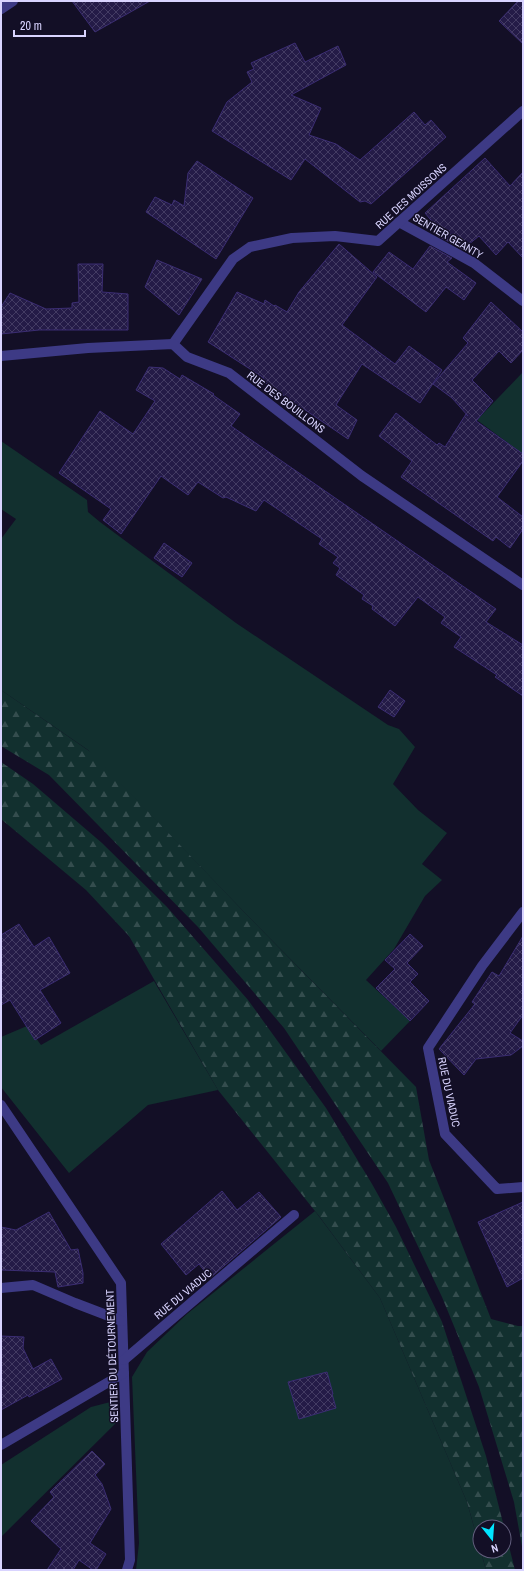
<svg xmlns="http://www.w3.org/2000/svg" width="524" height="1571" viewBox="0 0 524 1571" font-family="'Archivo Narrow',sans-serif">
	<defs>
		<pattern id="forest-firs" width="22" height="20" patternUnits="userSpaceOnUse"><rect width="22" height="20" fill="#12302f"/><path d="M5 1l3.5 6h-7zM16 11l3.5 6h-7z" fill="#344d4e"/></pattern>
		<pattern id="building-cross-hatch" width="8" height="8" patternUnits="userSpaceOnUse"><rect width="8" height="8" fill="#241b47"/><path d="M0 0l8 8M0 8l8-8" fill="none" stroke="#433b63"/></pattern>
	</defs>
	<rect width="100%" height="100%" fill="#130f26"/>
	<g fill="#12302f">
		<path d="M523,372V454L477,420Z"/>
		<path d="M1,441L87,500L88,512L100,522L236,623L388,725L399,729L415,747L393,784L418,810L447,833L422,864L442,880L425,896L394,949L366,980L410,1021L381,1051L244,912L88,750L1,690V539L16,519L1,509Z"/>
		<path d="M154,981L218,1090L148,1105L69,1173L1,1087V1037L27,1026L41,1045Z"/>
		<path d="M315,1211L380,1298L467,1502L486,1570H136L139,1543L132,1377L147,1352L187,1314Z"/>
		<path d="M118,1400L119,1420L1,1537V1465L91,1407Z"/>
	</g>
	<g fill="url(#forest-firs)">
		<path d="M1,690L92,753L244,912L416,1087L429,1160L491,1319L518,1326H523V1552L514,1502L479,1387L442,1297L388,1183L284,1028L198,927L49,775L1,746Z"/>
		<path d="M1,762L33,784L102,843L167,907L248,1000L326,1108L372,1184L396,1227L442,1322L486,1456L515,1570H486L481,1551H504V1527H480V1548L467,1502L380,1298L319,1216L218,1090L129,936L86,890L1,819Z"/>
	</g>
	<g fill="url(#building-cross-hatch)" stroke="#3b2d73">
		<path d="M72,1H150L95,32Z"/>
		<path d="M518,1H523V44L499,21Z"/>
		<path d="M295,43L305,62L338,46L346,65L291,95L321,108L309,135L336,144L360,160L414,112L425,125L431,120L446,137L371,204L365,201L360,202L305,159L291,180L212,131L227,102L252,82L247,72L254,69L251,63Z"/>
		<path d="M485,158L510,186L523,172V258L508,242L496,255L479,236L463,249L438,236L441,232L425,213Z"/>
		<path d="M197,161L253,198L216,259L146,212L155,197L172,205L174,200L184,206L188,173Z"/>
		<path d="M339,244L377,277L342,325L395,364L409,346L442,370L420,403L362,364L336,405L357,420L348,439L258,378H264L208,342L237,292L264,304L265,300L274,306L275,305L287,312L299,292Z"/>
		<path d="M430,246L452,258L447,262L476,283L464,300L446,287L426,312L373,272L389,252L413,269Z"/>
		<path d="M157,260L202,279L179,315L145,287Z"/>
		<path d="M78,264H103L102,292L128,294V330H39L1,334V307L10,293L46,309L72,308V303L79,302Z"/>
		<path d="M491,302L523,332V350L511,363L499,351L472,380L493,401L476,421L523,454V461L497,497L523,517V529L510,548L496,537L493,541L401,477L412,461L379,436L396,413L437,445L439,443L445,447L466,414L468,416L452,398L433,384L468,343L463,338Z"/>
		<path d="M149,367L163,368L180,379L182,375L214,394L213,395L240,414L231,426L496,609L486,622L523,645V696L495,677L497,675L454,647L461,637L441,623L445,617L418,597L395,626L372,609L373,606L362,599L364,595L336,575L340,568L333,563L338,557L319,544L322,539L264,500L256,511L226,497L223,498L198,482L188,495L161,476L121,534L103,520L111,509L59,473L100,411L133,434L155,401L136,390Z"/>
		<path d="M164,543L192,563L182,577L154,558Z"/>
		<path d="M390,690L405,701L394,717L378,707Z"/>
		<path d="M19,924L34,947L49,937L70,973L40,990L61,1023L35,1040L10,1000L1,1005V935Z"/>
		<path d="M410,934L423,946L407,963L418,974L410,982L429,1001L410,1021L376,988L395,969L385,960Z"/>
		<path d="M523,936V1015L510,1033L523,1041V1046L511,1055L476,1059L464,1075L439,1049L475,1004L472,1002L492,972L499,976Z"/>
		<path d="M222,1191L237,1210L259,1192L281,1217L210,1278L199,1264L186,1275L161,1244Z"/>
		<path d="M523,1202V1278L507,1287L478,1222Z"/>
		<path d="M49,1212L71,1250L78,1249L83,1273V1283L58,1287L55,1272L1,1270V1227L16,1230Z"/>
		<path d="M1,1336L24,1337L23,1348L33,1369L51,1359L62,1379L29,1397L28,1395L1,1410Z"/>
		<path d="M327,1372L333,1394H332L336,1408L299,1419L288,1382Z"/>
		<path d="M92,1451L105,1464L95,1475L102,1484L111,1509L90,1543L106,1554L96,1570H93L79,1560L73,1570H47L61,1549L31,1521L54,1497L50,1492Z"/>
	</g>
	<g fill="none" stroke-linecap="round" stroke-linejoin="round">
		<g stroke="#3d3a85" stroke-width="10">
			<path d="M1,9L13,1"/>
			<path d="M399,222L474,263L523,301"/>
			<path d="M173,344L233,259L250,247L292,238L335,236L378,241L523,111"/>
			<path d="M1,356L88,348L173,344L187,357L229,373L362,476L523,585"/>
			<path d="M523,912L482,966L428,1048L445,1134L497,1189L523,1187"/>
			<path d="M1,1105L121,1283L130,1560L127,1570"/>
			<path d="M1,1288L33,1285L75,1303L122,1321"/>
			<path d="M124,1360L294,1215"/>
			<path d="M1,1445L124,1373"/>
		</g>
	</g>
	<g text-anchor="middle" stroke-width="3" stroke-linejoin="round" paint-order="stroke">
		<g font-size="11" fill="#d9d4ff" stroke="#130f26">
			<text transform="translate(411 196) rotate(-42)" y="4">RUE DES MOISSONS</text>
			<text transform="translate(448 236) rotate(30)" y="4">SENTIER GEANTY</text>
			<text transform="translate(286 402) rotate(37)" y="4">RUE DES BOUILLONS</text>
			<text transform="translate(449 1092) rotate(78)" y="4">RUE DU VIADUC</text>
			<text transform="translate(183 1294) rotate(-40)" y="4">RUE DU VIADUC</text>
			<text transform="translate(112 1356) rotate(-92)" y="4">SENTIER DU DÉTOURNEMENT</text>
		</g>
	</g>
	<rect width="524" height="1571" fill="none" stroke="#d9d4ff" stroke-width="4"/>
	<g transform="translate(492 1539) rotate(163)"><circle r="19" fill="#130f26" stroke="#625e7d"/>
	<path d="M0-3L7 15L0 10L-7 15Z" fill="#00e5ff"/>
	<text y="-6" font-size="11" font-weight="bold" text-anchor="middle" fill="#d9d4ff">N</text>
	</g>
	<path d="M14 30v6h71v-6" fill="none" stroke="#d9d4ff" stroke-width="2"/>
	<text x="20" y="30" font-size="12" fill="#d9d4ff" stroke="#130f26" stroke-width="3" paint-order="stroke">20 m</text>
</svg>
